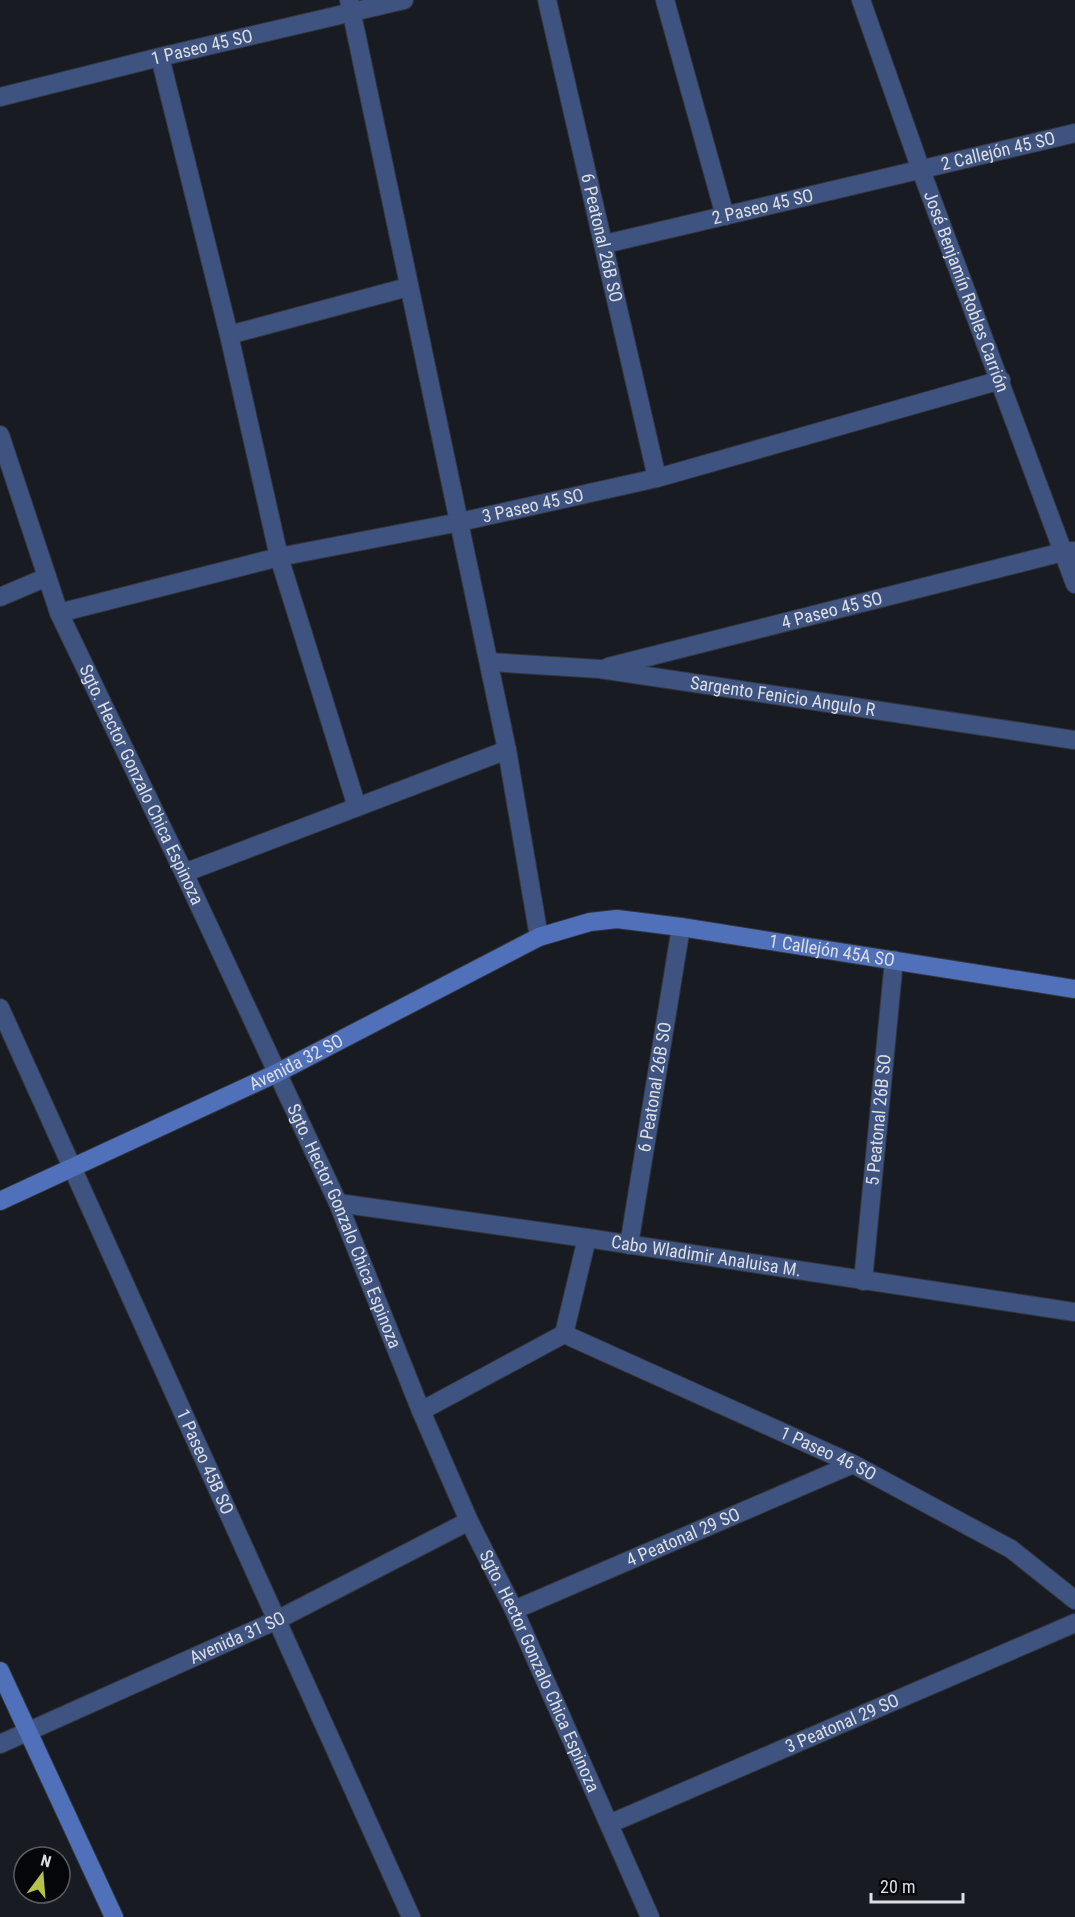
<svg xmlns="http://www.w3.org/2000/svg" width="1075" height="1917" viewBox="0 0 1075 1917" font-family="'Roboto Condensed',sans-serif">
	<rect width="100%" height="100%" fill="#181b22"/>
	<g fill="none" stroke-linecap="round" stroke-linejoin="round">
		<defs>
			<g id="street">
				<path d="M349,0L507,750L539,937"/>
				<path id="s1" d="M547,0L657,478"/>
				<path d="M665,0L725,216"/>
				<path id="s2" d="M861,0L921,170L1075,584"/>
				<path d="M160,57L229,335L279,557L357,807"/>
				<path id="s3" d="M0,97L160,57L404,0"/>
				<path id="s4" d="M605,244L1075,133"/>
				<path d="M229,335L408,287"/>
				<path id="s5" d="M0,435L59,613L184,873L338,1203L421,1411L469,1521L514,1610L650,1917"/>
				<path d="M0,597L47,577"/>
				<path id="s6" d="M59,613L279,557L460,522L657,478L1001,380"/>
				<path id="s7" d="M489,662L600,669L1075,740"/>
				<path id="s8" d="M608,667L1063,552L1073,551"/>
				<path d="M184,873L507,750"/>
				<path id="s9" d="M0,1008L411,1917"/>
				<path id="s10" d="M338,1203L587,1238L1075,1312"/>
				<path id="s11" d="M629,1245L681,927"/>
				<path id="s12" d="M863,1281L894,960"/>
				<path id="s13" d="M564,1334L853,1464L1011,1549L1075,1600"/>
				<path d="M421,1411L564,1334L587,1238"/>
				<path id="s14" d="M514,1610L853,1464"/>
				<path id="s15" d="M0,1744L277,1620L469,1521"/>
				<path id="s16" d="M609,1824L1075,1623"/>
			</g>
			<g id="secondary">
				<path id="s17" d="M0,1201L277,1073L539,937L590,922L617,919L681,927L1075,989"/>
				<path d="M0,1671L114,1917"/>
			</g>
		</defs>
		<use href="#street" stroke="#33363d" stroke-width="20"/>
		<use href="#secondary" stroke="#33363d" stroke-width="20"/>
		<use href="#street" stroke="#3e5380" stroke-width="18"/>
		<use href="#secondary" stroke="#5071ba" stroke-width="18"/>
	</g>
	<g text-anchor="middle" stroke-width="6" stroke-linejoin="round" paint-order="stroke">
		<g font-size="18" fill="#dbdee2" stroke="#050609">
			<text dy="6" stroke="none"><textPath href="#s3" startOffset="208">1 Paseo 45 SO</textPath></text>
			<text dy="6" stroke="none"><textPath href="#s4" startOffset="404">2 Callejón 45 SO</textPath></text>
			<text dy="6" stroke="none"><textPath href="#s4" startOffset="162">2 Paseo 45 SO</textPath></text>
			<text dy="6" stroke="none"><textPath href="#s1" startOffset="244">6 Peatonal 26B SO</textPath></text>
			<text dy="6" stroke="none"><textPath href="#s2" startOffset="310">José Benjamín Robles Carrión</textPath></text>
			<text dy="6" stroke="none"><textPath href="#s6" startOffset="486">3 Paseo 45 SO</textPath></text>
			<text dy="6" stroke="none"><textPath href="#s8" startOffset="231">4 Paseo 45 SO</textPath></text>
			<text dy="6" stroke="none"><textPath href="#s7" startOffset="296">Sargento Fenicio Angulo R</textPath></text>
			<text dy="6" stroke="none"><textPath href="#s5" startOffset="378">Sgto. Hector Gonzalo Chica Espinoza</textPath></text>
			<text dy="6" stroke="none"><textPath href="#s17" startOffset="898">1 Callejón 45A SO</textPath></text>
			<text dy="6" stroke="none"><textPath href="#s17" startOffset="327">Avenida 32 SO</textPath></text>
			<text dy="6" stroke="none"><textPath href="#s11" startOffset="160">6 Peatonal 26B SO</textPath></text>
			<text dy="6" stroke="none"><textPath href="#s12" startOffset="162">5 Peatonal 26B SO</textPath></text>
			<text dy="6" stroke="none"><textPath href="#s5" startOffset="864">Sgto. Hector Gonzalo Chica Espinoza</textPath></text>
			<text dy="6" stroke="none"><textPath href="#s10" startOffset="372">Cabo Wladimir Analuisa M.</textPath></text>
			<text dy="6" stroke="none"><textPath href="#s13" startOffset="290">1 Paseo 46 SO</textPath></text>
			<text dy="6" stroke="none"><textPath href="#s9" startOffset="498">1 Paseo 45B SO</textPath></text>
			<text dy="6" stroke="none"><textPath href="#s14" startOffset="184">4 Peatonal 29 SO</textPath></text>
			<text dy="6" stroke="none"><textPath href="#s15" startOffset="260">Avenida 31 SO</textPath></text>
			<text dy="6" stroke="none"><textPath href="#s5" startOffset="1350">Sgto. Hector Gonzalo Chica Espinoza</textPath></text>
			<text dy="6" stroke="none"><textPath href="#s16" startOffset="254">3 Peatonal 29 SO</textPath></text>
		</g>
	</g>
	<g transform="translate(42 1875) rotate(16)"><circle r="28" fill="#050609" stroke="#5b5c60" stroke-width="1.5"/>
	<path d="M0-4.5L10 22L0 15L-10 22Z" fill="#b6c149"/>
	<text y="-9" font-size="16" font-weight="bold" text-anchor="middle" fill="#dbdee2">N</text>
	</g>
	<path d="M871 1893v9h92v-9" fill="none" stroke="#dbdee2" stroke-width="3"/>
	<text x="880" y="1893" font-size="18" fill="#dbdee2" stroke="#050609" stroke-width="4.5" paint-order="stroke">20 m</text>
</svg>
